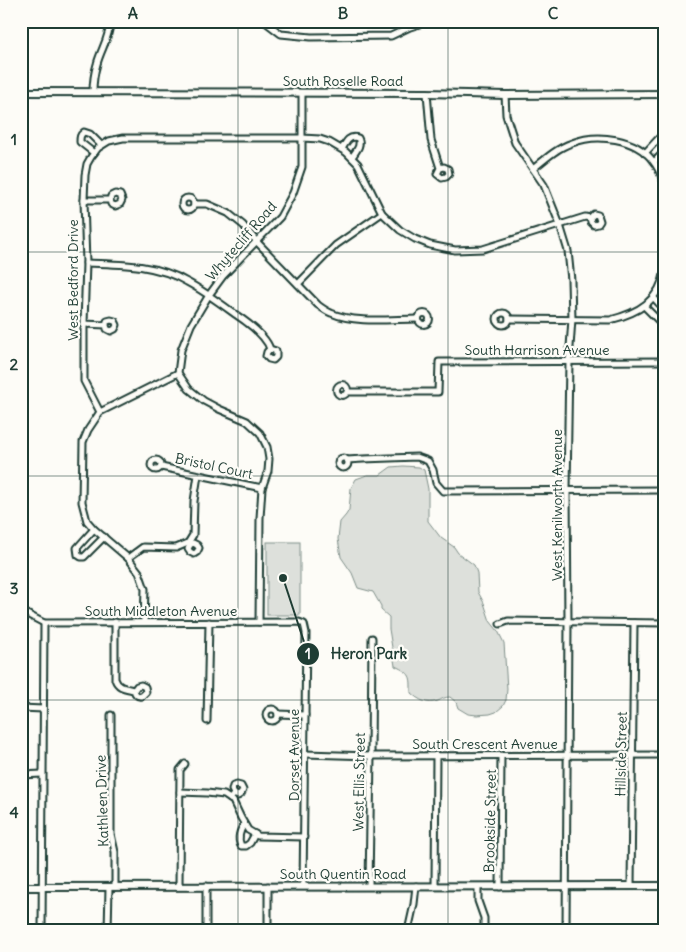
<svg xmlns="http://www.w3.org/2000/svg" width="686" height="952" viewBox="0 0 686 952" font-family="Delius,sans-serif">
	<rect width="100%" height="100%" fill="#fdfcf7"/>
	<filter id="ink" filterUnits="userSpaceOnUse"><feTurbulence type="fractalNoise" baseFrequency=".02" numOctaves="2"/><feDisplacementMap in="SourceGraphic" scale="10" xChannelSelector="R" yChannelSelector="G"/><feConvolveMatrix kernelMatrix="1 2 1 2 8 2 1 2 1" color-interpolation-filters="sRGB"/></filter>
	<g filter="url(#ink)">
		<g fill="#dde0db" stroke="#7e8e88">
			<path d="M403,466L419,467L424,470L428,489V521L441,538L454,547L458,553L474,565L477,573L478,592L484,603L490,621L498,631L504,643L507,689L506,700L503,706L496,712L490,714L477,715L468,714L458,708L456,702L450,697C445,697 442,699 438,701C427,705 419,700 411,693C411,676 412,674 395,666L389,629V617L381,610V606L373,592L358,588L352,573L341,557L338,539L340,522L346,515L349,510L351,488L356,479L367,475H380L391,467Z"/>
			<rect x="267" y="542" width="33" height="73"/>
		</g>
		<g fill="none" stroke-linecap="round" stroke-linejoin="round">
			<defs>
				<g id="minor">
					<path d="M264,21L281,34L311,37L391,36L410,27L426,22L430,21"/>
					<path d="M664,21L665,23"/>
					<path d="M93,92C93,82 94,74 97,64C101,49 110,37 110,21"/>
					<path d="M427,93L431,140L440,168L437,174L442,178L446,177L449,174L448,169L444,167L440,168"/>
					<path d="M505,95L506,115L515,143L544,185L560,225L568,251L571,280L572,319L569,361L567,490L568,622L566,931"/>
					<path d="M342,149C346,142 349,135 358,138C362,145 356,151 352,157"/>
					<path d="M94,153L80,142C80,137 80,135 84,132L90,134L101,145"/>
					<path d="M645,153L660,137L665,135"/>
					<path d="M654,162L665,151"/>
					<path d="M533,169C545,159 557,148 572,143C597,133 636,138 653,161C659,168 662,177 665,185"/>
					<circle cx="188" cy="204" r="6"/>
					<path d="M84,200H110L111,204L115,206L120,204L122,200L120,195L115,194L111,196L110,200"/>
					<path d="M194,204H207L228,213L243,225L257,242L318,305C322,308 326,311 331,313C356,324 391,319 418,319"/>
					<path d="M86,263C120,264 157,264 187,282C204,291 220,303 235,314C247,322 266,336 270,349L276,351V357L273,360L269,359L266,356L267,352L270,349"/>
					<path d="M298,284L336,245L382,213"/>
					<path d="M653,297L665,310"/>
					<path d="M644,306L662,324H665"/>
					<circle cx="503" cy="319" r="6"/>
					<circle cx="424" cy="319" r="5.5"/>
					<path d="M509,319L610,320C638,313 660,301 665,270"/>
					<path d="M84,324L106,325L107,329L111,331L115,329L117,325L115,321L111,320L107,321L106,325"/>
					<circle cx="342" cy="390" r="5.5"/>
					<path d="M347,392H438L439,362L665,361"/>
					<path d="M100,412L84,381V324L86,263L84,200L85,175L87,164L91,157L98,148L109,141L123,138H302L320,139L329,142L346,152L358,164L382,213L400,230L415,239L430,245L455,250L483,249L585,217L590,218L594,214L598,215L600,221L598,224L594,225L591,222L590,218"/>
					<circle cx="343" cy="463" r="5"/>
					<circle cx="156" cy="465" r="5"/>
					<path d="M347,460L363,459L417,457L428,461L433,470L436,483L443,491L665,490"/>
					<path d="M161,467L262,488"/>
					<path d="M94,529L77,548L78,555L81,557H84L104,537"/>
					<path d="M188,543L190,545L188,549L190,552L194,554L197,552L199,548L197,545L193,543L190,545"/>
					<path d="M128,558L143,547L176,548L188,543L193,535L194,501L198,475"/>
					<path d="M21,611L44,623L299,622L304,624L306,633L303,886"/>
					<path d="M115,622V679C118,688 125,688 134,690C135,694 137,697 142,696L146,692L145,687L141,685L137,686L134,690"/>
					<path d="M144,622L145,589L139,572L128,558L94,529L87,521L82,502L83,442L88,430L100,412L178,373"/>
					<path d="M259,622L260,518L262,488L268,471L269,459L267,447L260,433L247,421L219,409L204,401L189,389L178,373L181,350L191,325L209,295L223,276L280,217L293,193L302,167V93"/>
					<path d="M500,624L508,621L665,623"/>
					<path d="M21,708L43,709"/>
					<circle cx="272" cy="715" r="6"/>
					<path d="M278,714L305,715"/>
					<path d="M111,715V834L115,852V887"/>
					<path d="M207,721L209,622"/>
					<path d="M305,754L371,756L665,755"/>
					<path d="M21,775L42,774"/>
					<path d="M180,792L207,793L224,795L233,801L241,818L248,830L258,836L304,837"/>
					<path d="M230,799L234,794L232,790L233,786L237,785L241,786L243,790L241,794L238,796L234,794"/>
					<path d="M244,824C240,831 237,838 241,846H246L250,843L255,834"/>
					<path d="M179,886L180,770L185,764"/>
					<path d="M206,886V931"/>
					<path d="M268,886V931"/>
					<path d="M369,886L371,756L372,638"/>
					<path d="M435,886L436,755"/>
					<path d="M631,886L634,623"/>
					<path d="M478,887V901L484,918V931"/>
					<path d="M500,887L501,755"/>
					<path d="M42,931L44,623"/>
					<path d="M108,931L109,887"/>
					<path d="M408,931L414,904L416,886"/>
				</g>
				<g id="major">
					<path d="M21,92L427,93L505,95L665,94"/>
					<path d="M21,887L665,886"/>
				</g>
			</defs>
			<use href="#minor" stroke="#1f3d34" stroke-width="9"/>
			<use href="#major" stroke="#1f3d34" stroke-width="10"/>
			<use href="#minor" stroke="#fdfcf7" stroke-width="5"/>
			<use href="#major" stroke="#fdfcf7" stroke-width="6"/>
		</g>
	</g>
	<path fill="none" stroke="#1f3d34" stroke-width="1" stroke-opacity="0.55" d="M238,21V931M448,21V931M21,252H665M21,476H665M21,700H665"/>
	<g text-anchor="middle" stroke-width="4.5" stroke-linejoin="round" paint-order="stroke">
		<g font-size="14" fill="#1f3d34" stroke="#fdfcf7">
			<text x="343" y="86">South Roselle Road</text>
			<text transform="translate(241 241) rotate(-49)" y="5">Whytecliff Road</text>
			<text transform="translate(73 280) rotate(-90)" y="5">West Bedford Drive</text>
			<text x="537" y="355">South Harrison Avenue</text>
			<text transform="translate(214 466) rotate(12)" y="5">Bristol Court</text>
			<text transform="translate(557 505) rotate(-90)" y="5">West Kenilworth Avenue</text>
			<text x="161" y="616">South Middleton Avenue</text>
			<text x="485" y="749">South Crescent Avenue</text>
			<text transform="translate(621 754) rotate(-89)" y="5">Hillside Street</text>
			<text transform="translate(294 755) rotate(-90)" y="5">Dorset Avenue</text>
			<text transform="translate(359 782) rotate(-89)" y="5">West Ellis Street</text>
			<text transform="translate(102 801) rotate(-92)" y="5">Kathleen Drive</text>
			<text transform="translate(490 821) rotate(-89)" y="5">Brookside Street</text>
			<text x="343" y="879">South Quentin Road</text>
		</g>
	</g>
	<path fill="none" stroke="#1f3d34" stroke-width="2" d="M283 578L308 654"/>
	<g fill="#1f3d34" stroke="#fdfcf7" stroke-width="2">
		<circle cx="283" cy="578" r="5"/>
		<circle cx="308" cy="654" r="12"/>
	</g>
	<g font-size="15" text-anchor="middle" font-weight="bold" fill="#fff">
		<text x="308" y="659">1</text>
	</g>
	<g font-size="15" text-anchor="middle" font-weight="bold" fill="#1f3d34" stroke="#fdfcf7" stroke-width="4.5" stroke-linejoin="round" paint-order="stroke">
		<text x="369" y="659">Heron Park</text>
	</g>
	<rect width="686" height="952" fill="none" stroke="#fdfcf7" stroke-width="55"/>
	<rect x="28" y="28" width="630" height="896" fill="none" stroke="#1f3d34" stroke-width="2"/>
	<g font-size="16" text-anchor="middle" font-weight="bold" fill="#1f3d34">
		<text x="133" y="19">A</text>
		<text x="343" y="19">B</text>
		<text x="553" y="19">C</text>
		<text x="14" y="145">1</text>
		<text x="14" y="370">2</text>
		<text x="14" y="594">3</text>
		<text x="14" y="818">4</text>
	</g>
</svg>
